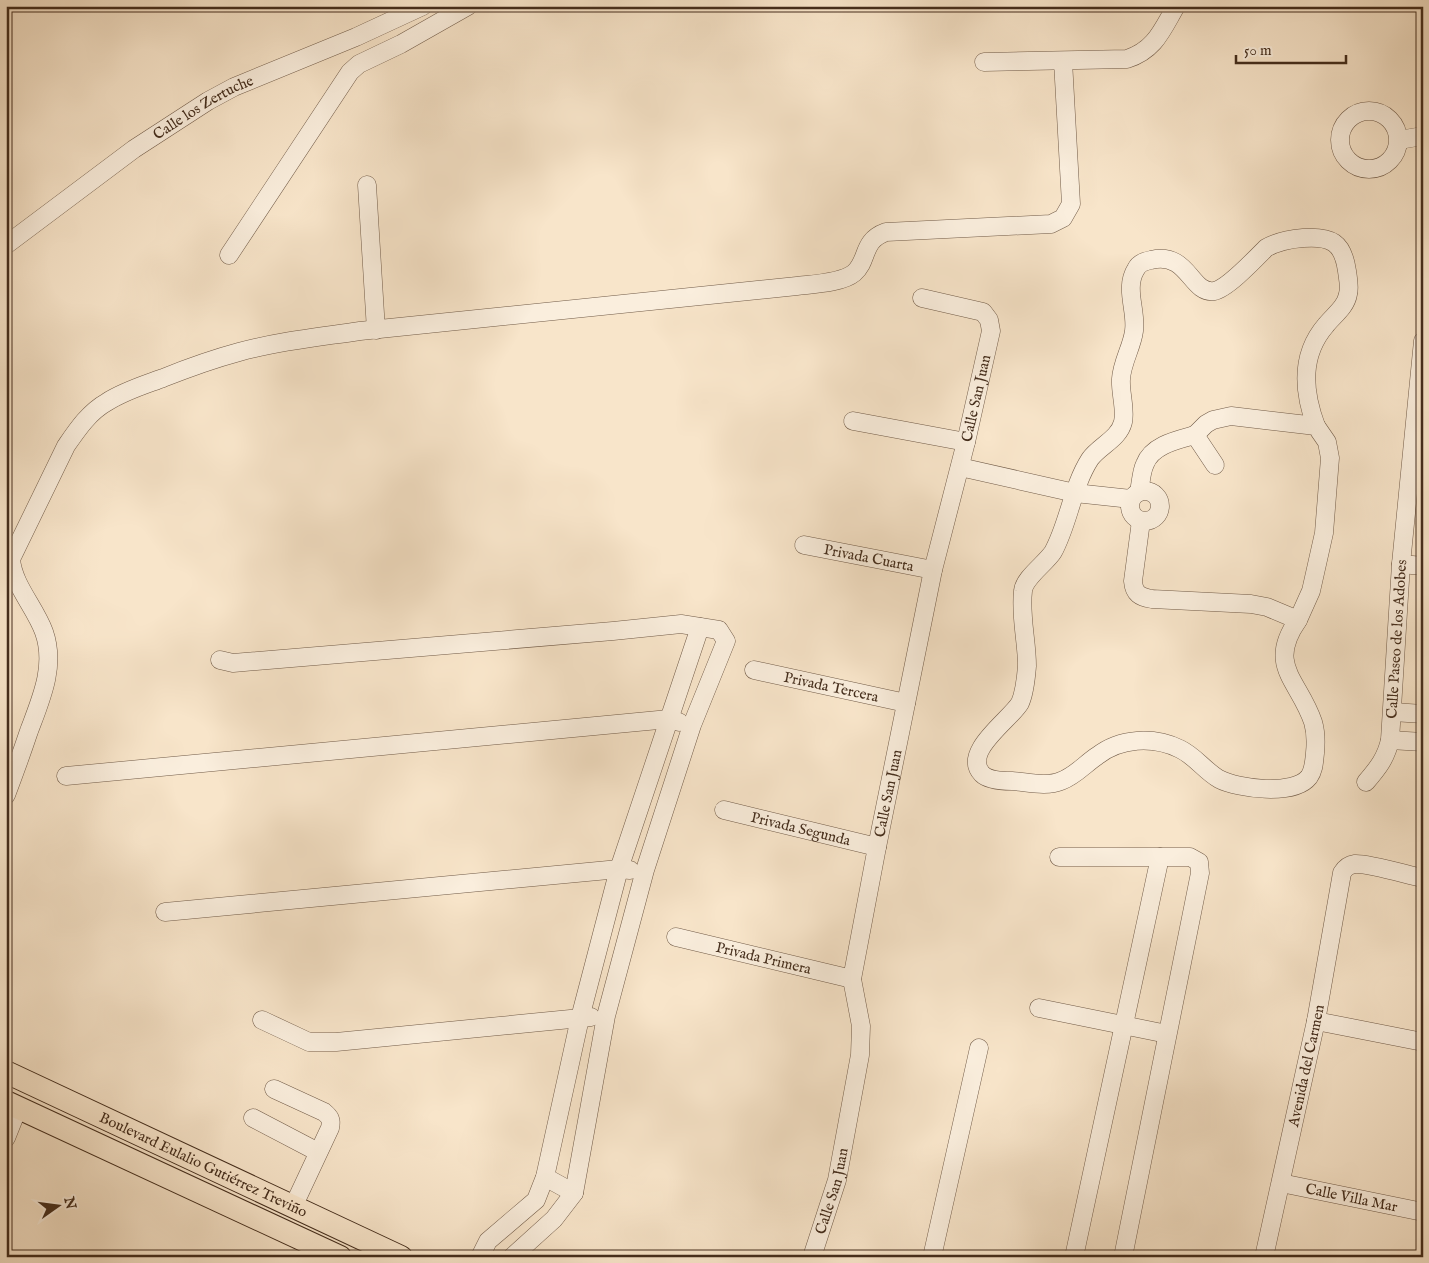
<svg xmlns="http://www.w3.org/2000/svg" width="1429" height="1263" viewBox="0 0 1429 1263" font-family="'IM FELL English',serif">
	<rect width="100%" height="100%" fill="#f8e5ca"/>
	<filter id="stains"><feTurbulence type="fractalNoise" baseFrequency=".004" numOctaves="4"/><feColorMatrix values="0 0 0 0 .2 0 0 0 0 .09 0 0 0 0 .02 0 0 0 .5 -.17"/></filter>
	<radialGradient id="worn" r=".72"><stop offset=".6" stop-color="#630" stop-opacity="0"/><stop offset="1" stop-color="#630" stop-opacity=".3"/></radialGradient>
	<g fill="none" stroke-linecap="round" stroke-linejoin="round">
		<defs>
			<g id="minor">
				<path d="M984,62L1127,59C1155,50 1162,30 1176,6"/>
				<circle cx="1369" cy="140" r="29"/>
				<path d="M1399,140L1423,136"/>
				<path d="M367,185L376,330"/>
				<path id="s1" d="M6,245L134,149L208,101L234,87L356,37L423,6"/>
				<path d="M229,255L350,72L359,64L401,44L468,6"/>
				<path d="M853,421L966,442"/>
				<path d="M960,467L1075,493L1131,499"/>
				<circle cx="1145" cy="506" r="15"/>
				<path d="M1139,492C1141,483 1141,472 1145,464C1152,445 1177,440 1195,435L1215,465"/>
				<path d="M1141,521L1133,581C1134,594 1140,597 1152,599L1251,604L1267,607L1298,620L1311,591L1324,533L1330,458L1327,442L1316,426L1231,416L1213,420L1206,424L1195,435"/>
				<path id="s2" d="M804,545L933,570"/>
				<path d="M1401,564L1423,566"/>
				<path d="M1298,620C1266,666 1299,680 1313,722C1316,732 1316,743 1315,753C1314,762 1314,770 1309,777C1294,796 1238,789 1219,779C1205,771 1195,756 1180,749C1153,736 1120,738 1097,756C1085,764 1075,776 1061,781C1047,787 1027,782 1012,781C1003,781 988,780 982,774C961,752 1011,719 1020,703C1025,692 1026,678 1027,666C1027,641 1020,616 1023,591C1024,578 1045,564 1053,552C1069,523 1072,487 1090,459C1099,446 1119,439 1123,422C1126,409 1120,393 1121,379C1122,362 1132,347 1134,331C1137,311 1124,288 1136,269C1139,263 1145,261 1151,260C1189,251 1190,294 1214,291C1227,289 1256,258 1266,248C1278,241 1290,239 1303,238C1331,236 1343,242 1347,271C1348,279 1350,287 1348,294C1346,307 1334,315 1326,325C1300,355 1303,391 1316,426"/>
				<path d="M220,660L233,663L613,631L681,624L719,630L726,641L692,725L645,870L606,1016L574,1193L554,1219L512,1257"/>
				<path id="s3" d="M754,670L906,703"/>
				<path d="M1393,712L1423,714"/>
				<path d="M1390,740L1423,742"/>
				<path d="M66,776L669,719L679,722"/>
				<path id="s4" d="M1366,782C1378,768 1386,758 1390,740L1401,564L1423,341"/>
				<path d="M6,795C14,774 22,752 29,731C41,699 56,666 44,632C35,607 13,585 11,559L66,446C77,430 89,412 107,402C124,391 144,385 163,378C188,368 213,359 239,352C279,341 320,337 360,331L797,286C813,284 842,283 854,273C869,260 861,241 886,232L1051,224L1063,218L1071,204L1063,61"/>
				<path id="s5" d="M724,810L877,847"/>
				<path d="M1059,857H1190L1199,862L1200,873L1123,1257"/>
				<path d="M165,912L619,869L630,870"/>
				<path id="s6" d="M676,937L852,979"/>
				<path d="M1039,1008L1167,1034"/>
				<path d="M262,1020L309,1042H336L591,1017"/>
				<path d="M1316,1021L1423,1042"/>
				<path d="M274,1089L324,1112C330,1117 332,1120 330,1128L293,1207"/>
				<path d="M253,1118L318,1152"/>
				<path d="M6,1138L18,1108"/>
				<path d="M545,1177L574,1193"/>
				<path id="s7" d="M1281,1183L1423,1212"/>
				<path d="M480,1257L488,1241L536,1200L545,1177L580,1018L619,869L700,627"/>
				<path id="s8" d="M812,1257L837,1180L860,1055L861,1026L852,979L877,847L933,570L966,442L991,331L989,320L983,312L922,298"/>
				<path d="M932,1257L979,1048"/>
				<path d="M1074,1257L1160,857"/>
				<path id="s9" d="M1264,1257L1316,1021L1342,873C1345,868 1348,865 1355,864C1368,863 1408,875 1423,878"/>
			</g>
			<g id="major">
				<path id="s10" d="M6,1072L401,1257"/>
				<path d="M6,1102L340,1257"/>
			</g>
		</defs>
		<use href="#minor" stroke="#715b48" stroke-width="19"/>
		<use href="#major" stroke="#442d1c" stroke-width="24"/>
		<use href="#minor" stroke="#faeedd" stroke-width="18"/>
		<use href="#major" stroke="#f8e5ca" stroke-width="22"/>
	</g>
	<g text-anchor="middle" stroke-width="4" stroke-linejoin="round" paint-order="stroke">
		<g font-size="15" fill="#442d1c" stroke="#faeedd">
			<text dy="5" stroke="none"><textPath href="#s1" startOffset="241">Calle los Zertuche</textPath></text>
			<text dy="5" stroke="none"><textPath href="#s8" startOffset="879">Calle San Juan</textPath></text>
			<text dy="5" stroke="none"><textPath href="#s2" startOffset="66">Privada Cuarta</textPath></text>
			<text dy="5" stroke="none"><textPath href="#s4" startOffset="150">Calle Paseo de los Adobes</textPath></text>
			<text dy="5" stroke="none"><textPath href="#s3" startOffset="79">Privada Tercera</textPath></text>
			<text dy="5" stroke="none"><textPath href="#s8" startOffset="474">Calle San Juan</textPath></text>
			<text dy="5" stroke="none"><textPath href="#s5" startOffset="79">Privada Segunda</textPath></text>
			<text dy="5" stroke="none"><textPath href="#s6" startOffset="90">Privada Primera</textPath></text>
			<text dy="5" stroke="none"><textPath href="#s9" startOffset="196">Avenida del Carmen</textPath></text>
			<text dy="5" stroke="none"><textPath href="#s10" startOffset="218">Boulevard Eulalio Gutiérrez Treviño</textPath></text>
			<text dy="5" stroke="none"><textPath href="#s8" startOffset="69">Calle San Juan</textPath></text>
			<text dy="5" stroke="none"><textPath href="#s7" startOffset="72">Calle Villa Mar</textPath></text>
		</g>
	</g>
	<rect width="1429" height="1263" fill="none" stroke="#f8e5ca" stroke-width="25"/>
	<rect x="8" y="8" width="1414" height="1248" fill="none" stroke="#442d1c" stroke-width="2.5"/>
	<rect x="12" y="12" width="1404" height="1238" fill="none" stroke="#442d1c"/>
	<g transform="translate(58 1206) rotate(76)" stroke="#faeedd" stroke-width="4" paint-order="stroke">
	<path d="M0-4L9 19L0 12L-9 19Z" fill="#442d1c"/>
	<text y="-8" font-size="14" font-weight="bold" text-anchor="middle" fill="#442d1c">N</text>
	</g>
	<path d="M1236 55v8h110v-8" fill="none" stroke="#442d1c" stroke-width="2.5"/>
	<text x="1244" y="55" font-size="15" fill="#442d1c" stroke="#faeedd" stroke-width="4" paint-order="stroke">50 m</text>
	<rect width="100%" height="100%" filter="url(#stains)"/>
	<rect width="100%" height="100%" fill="url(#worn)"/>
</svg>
